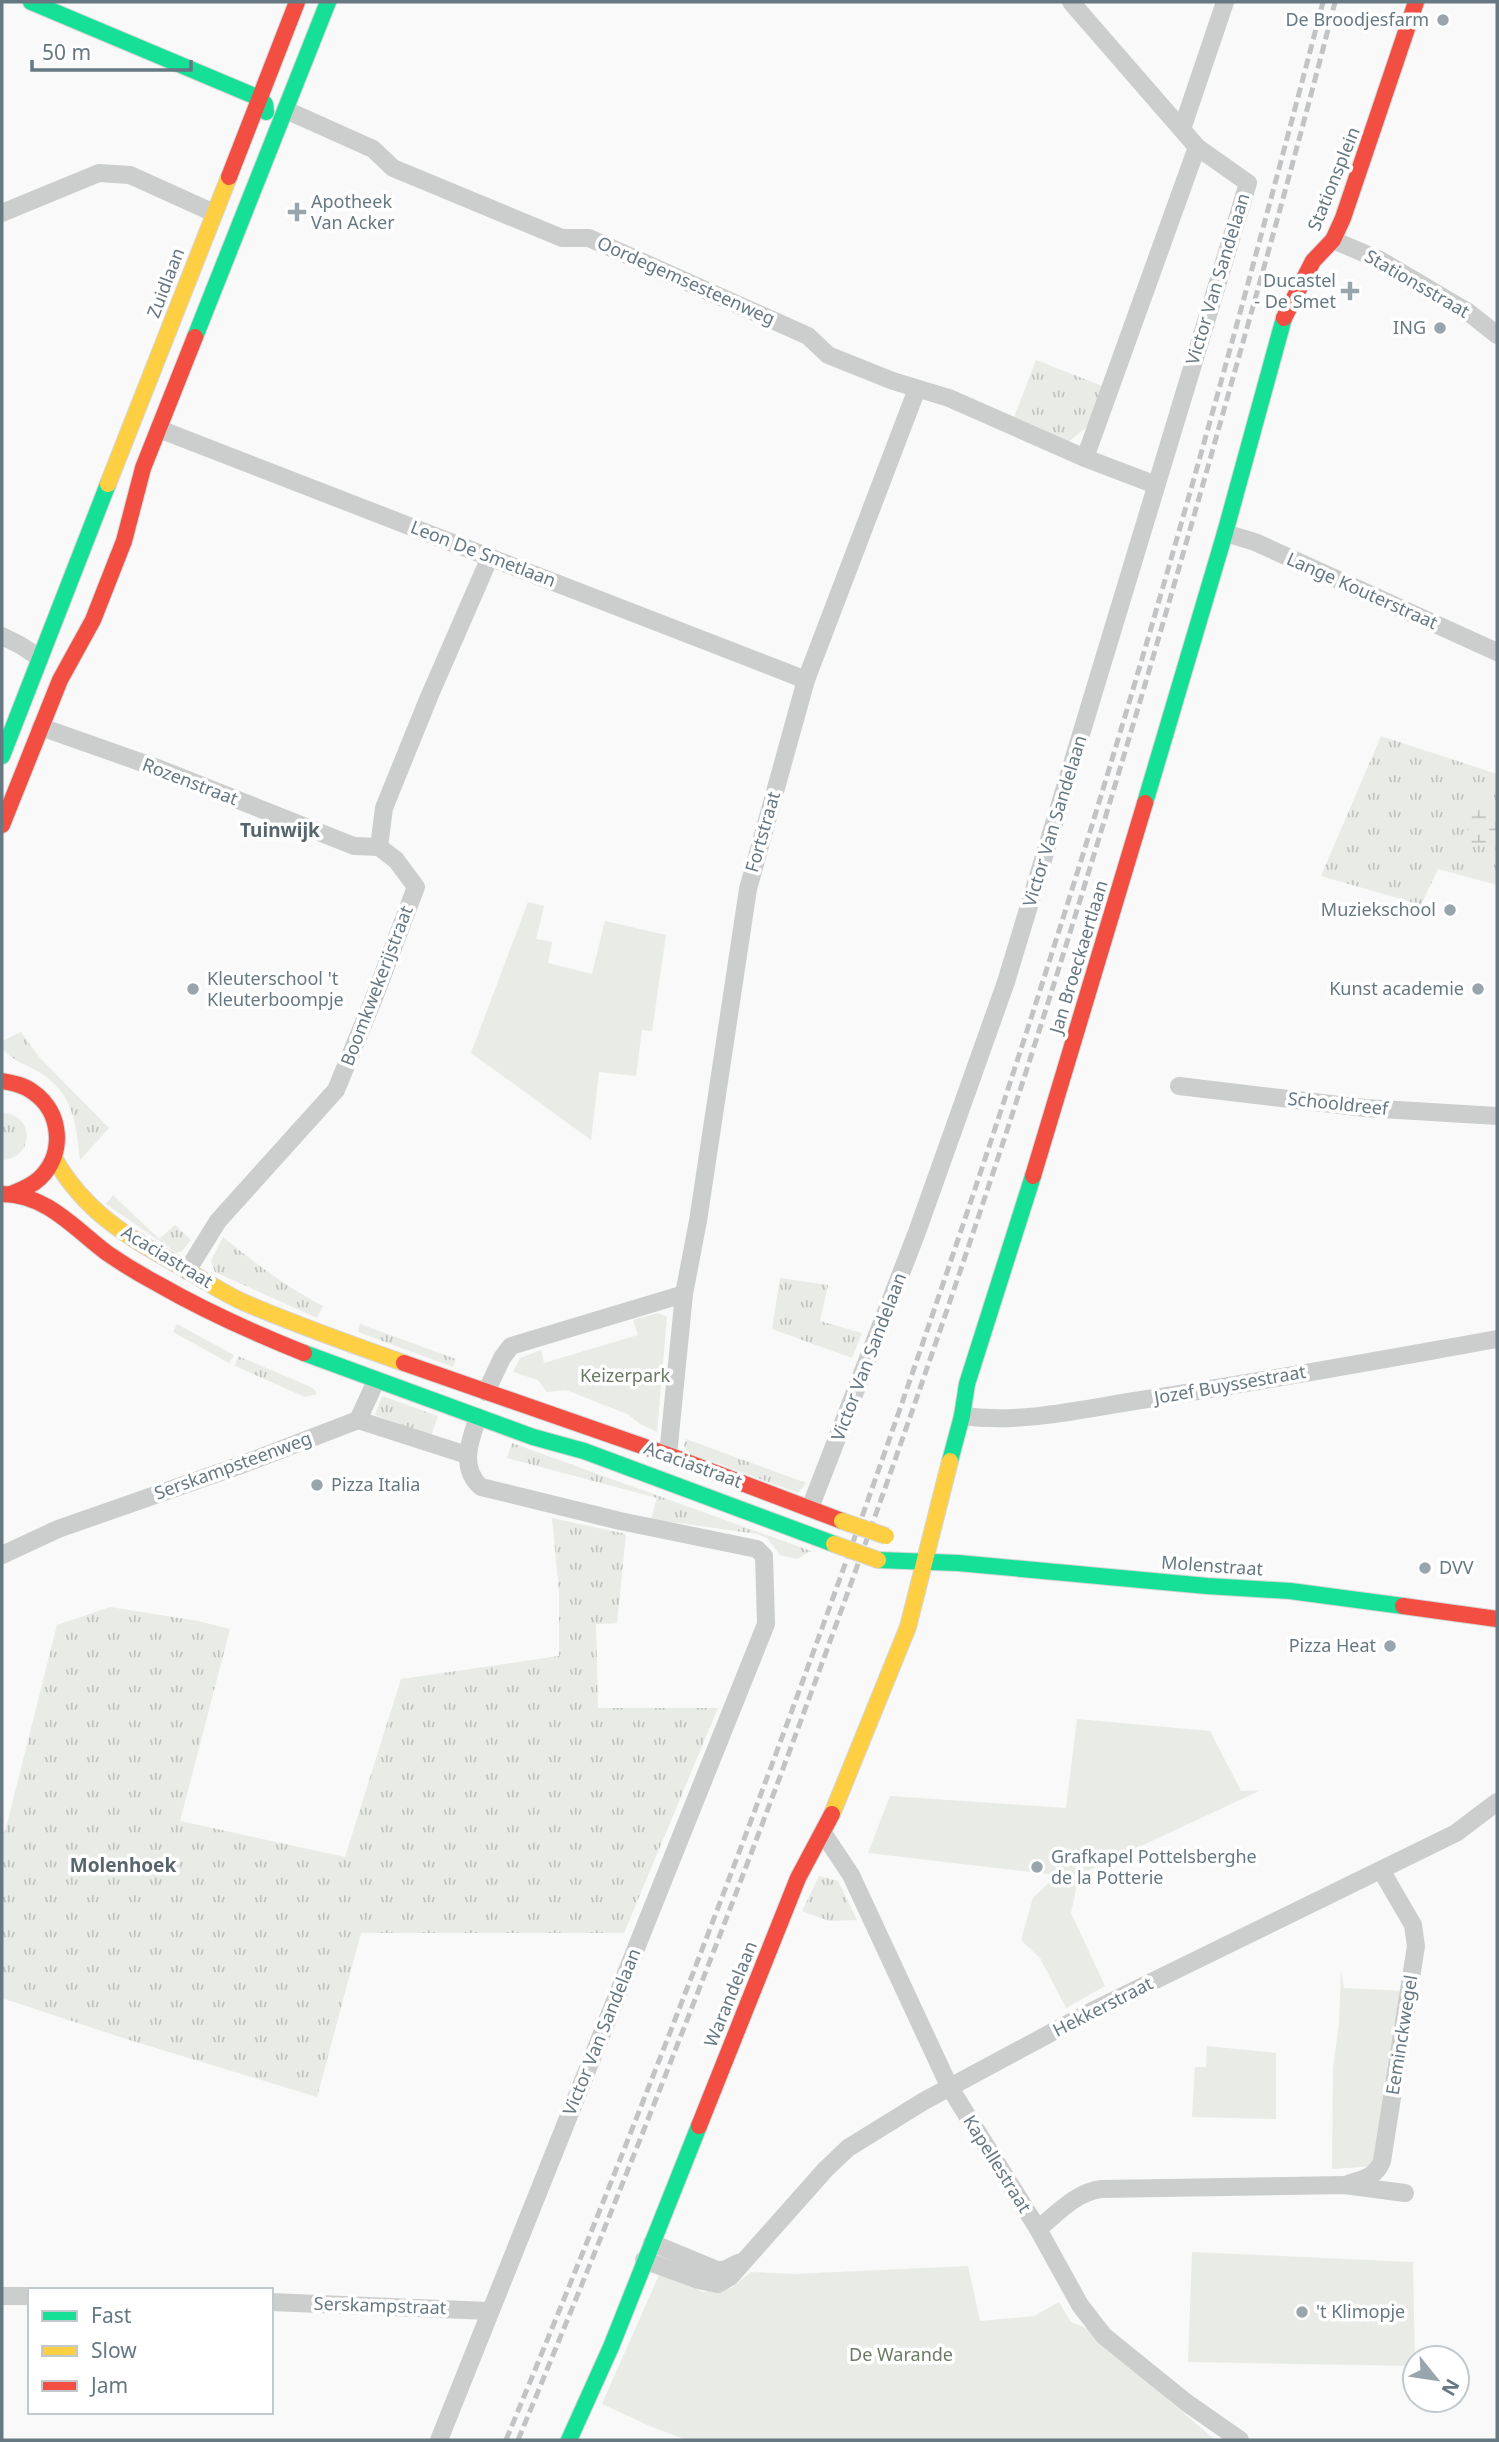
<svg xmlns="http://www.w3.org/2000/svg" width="1499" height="2442" viewBox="0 0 1499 2442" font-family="'Noto Sans',sans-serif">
	<defs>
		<pattern id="grass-tufts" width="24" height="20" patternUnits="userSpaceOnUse" patternTransform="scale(1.75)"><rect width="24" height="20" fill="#e8ebe6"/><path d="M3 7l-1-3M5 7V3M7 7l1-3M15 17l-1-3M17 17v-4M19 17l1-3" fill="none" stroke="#c0c3c0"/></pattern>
		<pattern id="wetland-marsh" width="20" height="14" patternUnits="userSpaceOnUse" patternTransform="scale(1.75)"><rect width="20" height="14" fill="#e8ebe6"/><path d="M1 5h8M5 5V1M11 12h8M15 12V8" fill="none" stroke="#c0c3c0"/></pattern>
	</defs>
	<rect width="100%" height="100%" fill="#f9f9f9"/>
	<g fill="url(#grass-tufts)">
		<path d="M1036,360L1105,387L1088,426L1068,442L1013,420Z"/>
		<path d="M1381,736L1497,774V885L1438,869L1421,905L1321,876Z"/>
		<path d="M21,1032L40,1058L109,1128L80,1160C76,1123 74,1094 39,1072C26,1064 12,1061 2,1048V1041Z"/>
		<path d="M2,1113C35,1114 35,1158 2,1160Z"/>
		<path d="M113,1195L159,1239L175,1225L191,1240L182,1251L177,1253L106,1204Z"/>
		<path d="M223,1237C256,1264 285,1286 323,1306L317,1318L215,1272L211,1261Z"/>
		<path d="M780,1278L828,1285L820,1321L862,1333L852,1358L772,1329Z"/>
		<path d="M177,1324L234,1355L229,1363L173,1332Z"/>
		<path d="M360,1324L456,1359L453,1367L358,1332Z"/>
		<path d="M238,1356L313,1388L317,1394L305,1397L235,1366Z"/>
		<path d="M382,1396L438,1416L431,1436L375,1415Z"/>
		<path d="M686,1439L806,1483L798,1493L687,1452L684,1445Z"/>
		<path d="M512,1443L811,1551L797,1559L780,1555L767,1538L757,1534L651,1519L657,1498L507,1458Z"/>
		<path d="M552,1518L626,1534L617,1623L596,1624L598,1708H718L624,1933H361L317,2097L123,2038L2,1998V1831L5,1832L57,1625L110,1607L198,1621L230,1629L180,1821L345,1857L401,1679L559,1656V1592Z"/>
		<path d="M819,1876L838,1881L857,1920L829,1921L802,1911Z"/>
	</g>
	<path fill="url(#wetland-marsh)" d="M1475,804L1497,811V851L1464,841Z"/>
	<g fill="#e8ebe6">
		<path d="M528,902L544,906L536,939L552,942L548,963L592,974L605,921L666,935L652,1031L642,1030L636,1076L599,1072L591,1140L471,1053Z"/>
		<path d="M658,1313L667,1317L657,1432L640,1424L627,1414L566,1390L547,1392L538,1380L513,1372L520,1358L541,1350L544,1363L638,1335L633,1320Z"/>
		<path d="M1077,1719L1210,1731L1241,1791L1261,1790L1079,1875L1071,1913L1105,1986L1066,2008L1040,1958L1021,1940L1033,1898L1057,1875L868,1853L890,1796L1066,1808Z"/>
		<path d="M1341,1970L1344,1988L1405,1991L1376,2166L1332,2169L1333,2069L1339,2023Z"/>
		<path d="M1207,2046L1276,2053V2119L1192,2117L1195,2067H1206Z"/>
		<path d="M1192,2252L1413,2262L1415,2366L1188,2362Z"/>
		<path d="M968,2266L980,2321L1034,2316L1059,2302L1071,2322L1084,2327L1215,2440H687L652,2427L602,2404L659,2275L703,2292L731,2288L751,2272L794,2274Z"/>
	</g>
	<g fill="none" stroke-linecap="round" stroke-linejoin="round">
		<defs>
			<g id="fast">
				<path d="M31,2L259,98L265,104L266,112"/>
				<path d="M195,337L328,2"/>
				<path d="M2,756L108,484"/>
				<path d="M1145,803L1225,533L1284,318"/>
				<path d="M304,1353L533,1437L584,1451L834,1544"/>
				<path d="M950,1461L962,1416L967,1384L1033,1176"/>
				<path d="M878,1560L958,1563L1207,1586L1290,1591L1403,1606"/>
				<path d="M569,2440L611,2347L699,2126"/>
			</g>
			<g id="slow">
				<path d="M108,484L229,177"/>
				<path d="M54,1158C85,1212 125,1235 178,1265C199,1277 221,1292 243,1302C296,1325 350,1344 404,1363"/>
				<path d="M832,1814L908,1627L950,1461"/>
			</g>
			<g id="jam">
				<path d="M229,177L297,2"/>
				<path d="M1284,318L1313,261L1333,240L1343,218L1416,2"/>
				<path d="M2,825L60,680L93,620L124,541L143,468L195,337"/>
				<path d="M2,1081C13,1083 24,1085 33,1092C62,1112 65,1154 40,1178C32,1186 21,1190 11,1194"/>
				<path d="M1033,1176L1145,803"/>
				<path d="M2,1194C46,1194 74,1228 107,1253C123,1264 141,1275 158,1284C205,1311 254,1333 304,1353"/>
				<path d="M404,1363L668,1455L842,1521"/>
				<path d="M1403,1606L1497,1619"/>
				<path d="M699,2126L798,1878L832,1814"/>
			</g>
		</defs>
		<use href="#fast" stroke="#d5d6d7" stroke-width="18"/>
		<use href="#slow" stroke="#d5d6d7" stroke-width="18"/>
		<use href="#jam" stroke="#d5d6d7" stroke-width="18"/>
		<g stroke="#cccece" stroke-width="18">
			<path d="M286,110L373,149L393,168L562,238H589L808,336L828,355L893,381L949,398L1085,458L1156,485"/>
			<path d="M1182,129L1225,2"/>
			<path d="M2,213L99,173L130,175L214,213"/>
			<path d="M1333,240L1380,260L1468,312L1497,335"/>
			<path d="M159,429L806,680"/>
			<path d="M1085,458L1197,147"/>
			<path d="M1225,533L1255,542L1497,652"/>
			<path d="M2,636L20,645L40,658"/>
			<path d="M41,727L160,769L354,846L379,847"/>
			<path d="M1179,1086L1365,1108L1497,1116"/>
			<path d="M187,1271L218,1221L336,1090L374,998L416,887L396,860L379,847L384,808L429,697L490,557"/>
			<path d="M486,1392L502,1358L511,1346L684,1294"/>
			<path d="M962,1416C1022,1424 1083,1409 1141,1400C1260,1382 1379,1360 1497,1339"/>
			<path d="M358,1420L376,1381"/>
			<path d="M668,1455L684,1294L698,1221L748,889L806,680L917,389"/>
			<path d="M810,1508L917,1232L1006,982L1248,183L1197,147L1071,2"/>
			<path d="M2,1555L58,1529L241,1465L358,1420L467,1455"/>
			<path d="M823,1833L851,1875L950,2088L1038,2229L1080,2305L1104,2336L1187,2403L1240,2440"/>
			<path d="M1348,2184C1363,2179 1376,2177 1382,2161L1416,1946L1413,1925L1381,1870"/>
			<path d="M1038,2229C1057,2214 1076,2192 1101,2189L1344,2185L1405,2193"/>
			<path d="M652,2243L717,2270H724L738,2263"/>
			<path d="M644,2260L698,2280L718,2284L730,2277L825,2170L848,2148L924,2101L1088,2013L1456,1833L1497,1802"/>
			<path d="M2,2296H30"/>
			<path d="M271,2302L489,2311"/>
			<path d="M439,2440L766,1624L764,1556L757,1549L620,1521L481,1487C459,1468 470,1440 478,1417"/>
		</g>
		<use href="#fast" stroke="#16e098" stroke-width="16"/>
		<use href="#slow" stroke="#ffcf43" stroke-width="16"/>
		<use href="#jam" stroke="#f24e42" stroke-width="16"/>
		<g stroke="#c2c3c4" stroke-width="5" stroke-dasharray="10 5" stroke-linecap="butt">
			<path d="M506,2440C708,1954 890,1461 1050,959C1151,643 1239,323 1323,2"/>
			<path d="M518,2440C683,2042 837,1639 974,1230C1059,977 1136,720 1209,463C1252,310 1296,156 1335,2"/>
		</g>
		<defs>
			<g id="slow-bridge">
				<path d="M842,1521L886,1536"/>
				<path d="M834,1544L878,1560"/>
			</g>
		</defs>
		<use href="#slow-bridge" stroke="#d5d6d7" stroke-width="18" stroke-linecap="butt"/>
		<use href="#slow-bridge" stroke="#ffcf43" stroke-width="16"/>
	</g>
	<g fill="#99a5ac" stroke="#fff" stroke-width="2.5">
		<circle cx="1443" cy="20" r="7"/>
		<path d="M293.5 201.5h7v7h7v7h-7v7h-7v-7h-7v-7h7z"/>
		<path d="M1346.5 280.5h7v7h7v7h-7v7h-7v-7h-7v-7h7z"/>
		<circle cx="1440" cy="328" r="7"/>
		<circle cx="1450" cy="910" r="7"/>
		<circle cx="193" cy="989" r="7"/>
		<circle cx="1478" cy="989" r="7"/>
		<circle cx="317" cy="1485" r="7"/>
		<circle cx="1425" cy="1568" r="7"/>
		<circle cx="1390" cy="1646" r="7"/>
		<circle cx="1037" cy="1867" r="7"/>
		<circle cx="1302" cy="2312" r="7"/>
	</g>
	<g text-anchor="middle" stroke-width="7" stroke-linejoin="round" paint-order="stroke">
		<g font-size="18" fill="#667882" stroke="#fff" text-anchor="end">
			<text x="1429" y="26">De Broodjesfarm</text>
			<text x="311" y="208" text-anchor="start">Apotheek<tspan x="311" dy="21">Van Acker</tspan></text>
			<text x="1336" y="287">Ducastel<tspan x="1336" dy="21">- De Smet</tspan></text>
			<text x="1426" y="334">ING</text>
			<text x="1436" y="916">Muziekschool</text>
			<text x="207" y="985" text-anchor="start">Kleuterschool 't<tspan x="207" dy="21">Kleuterboompje</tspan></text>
			<text x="1464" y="995">Kunst academie</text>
			<text x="331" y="1491" text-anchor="start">Pizza Italia</text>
			<text x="1439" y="1574" text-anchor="start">DVV</text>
			<text x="1376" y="1652">Pizza Heat</text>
			<text x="1051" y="1863" text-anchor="start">Grafkapel Pottelsberghe<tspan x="1051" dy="21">de la Potterie</tspan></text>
			<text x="1316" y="2318" text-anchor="start">'t Klimopje</text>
		</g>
		<g font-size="18" fill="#667882" stroke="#fff">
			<text transform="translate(1334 179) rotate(-68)" y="6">Stationsplein</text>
			<text transform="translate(1218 279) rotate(-73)" y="6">Victor Van Sandelaan</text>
			<text transform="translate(686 281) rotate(24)" y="6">Oordegemsesteenweg</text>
			<text transform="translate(166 283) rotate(-69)" y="6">Zuidlaan</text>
			<text transform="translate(1417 284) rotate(30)" y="6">Stationsstraat</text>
			<text transform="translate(483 554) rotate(21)" y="6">Leon De Smetlaan</text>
			<text transform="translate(1362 591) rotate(24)" y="6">Lange Kouterstraat</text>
			<text transform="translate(190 782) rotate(21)" y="6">Rozenstraat</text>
			<text transform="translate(1055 821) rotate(-73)" y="6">Victor Van Sandelaan</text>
			<text transform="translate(763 832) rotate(-74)" y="6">Fortstraat</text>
			<text transform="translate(1079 957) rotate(-73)" y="6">Jan Broeckaertlaan</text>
			<text transform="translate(377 986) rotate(-69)" y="6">Boomkwekerijstraat</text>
			<text transform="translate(1338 1104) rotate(6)" y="6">Schooldreef</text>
			<text transform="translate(167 1257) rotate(31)" y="6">Acaciastraat</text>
			<text transform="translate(869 1357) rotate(-69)" y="6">Victor Van Sandelaan</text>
			<text transform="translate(1230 1385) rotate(-10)" y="6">Jozef Buyssestraat</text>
			<text transform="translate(693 1465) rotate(20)" y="6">Acaciastraat</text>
			<text transform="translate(233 1466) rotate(-20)" y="6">Serskampsteenweg</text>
			<text transform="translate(1212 1566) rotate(4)" y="6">Molenstraat</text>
			<text transform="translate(731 1994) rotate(-68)" y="6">Warandelaan</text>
			<text transform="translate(1103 2007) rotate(-27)" y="6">Hekkerstraat</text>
			<text transform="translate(602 2032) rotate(-68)" y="6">Victor Van Sandelaan</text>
			<text transform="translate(1402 2035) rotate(-81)" y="6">Eeminckwegel</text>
			<text transform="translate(997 2164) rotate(58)" y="6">Kapellestraat</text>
			<text transform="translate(380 2306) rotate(2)" y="6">Serskampstraat</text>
		</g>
		<g font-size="18" fill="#6a7a64" stroke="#fff">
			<text x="625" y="1382">Keizerpark</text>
			<text x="901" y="2361">De Warande</text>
		</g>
		<g font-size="19" font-weight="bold" fill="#57666d" stroke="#fff">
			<text x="280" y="837">Tuinwijk</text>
			<text x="123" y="1872">Molenhoek</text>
		</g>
	</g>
	<rect width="1499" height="2442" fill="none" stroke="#667882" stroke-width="7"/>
	<rect x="28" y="2288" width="245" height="126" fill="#ffffff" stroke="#c2c9cd" stroke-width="2"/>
	<rect x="42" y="2311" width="35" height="10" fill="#16e098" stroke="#c2c9cd" stroke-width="2"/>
	<text x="91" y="2323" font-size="21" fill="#667882">Fast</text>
	<rect x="42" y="2346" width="35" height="10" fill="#ffcf43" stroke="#c2c9cd" stroke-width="2"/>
	<text x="91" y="2358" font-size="21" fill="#667882">Slow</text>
	<rect x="42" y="2381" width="35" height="10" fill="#f24e42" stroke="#c2c9cd" stroke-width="2"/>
	<text x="91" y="2393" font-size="21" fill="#667882">Jam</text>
	<g transform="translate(1436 2379) rotate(120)"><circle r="33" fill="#ffffff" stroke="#c2c9cd" stroke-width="2"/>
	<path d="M0-5L12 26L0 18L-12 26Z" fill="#99a5ac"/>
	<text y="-10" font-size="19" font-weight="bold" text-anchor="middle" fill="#667882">N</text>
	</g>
	<path d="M32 60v10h159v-10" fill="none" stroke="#667882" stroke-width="3.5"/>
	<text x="42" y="60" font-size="21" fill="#667882" stroke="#ffffff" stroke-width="5" paint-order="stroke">50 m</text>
</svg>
